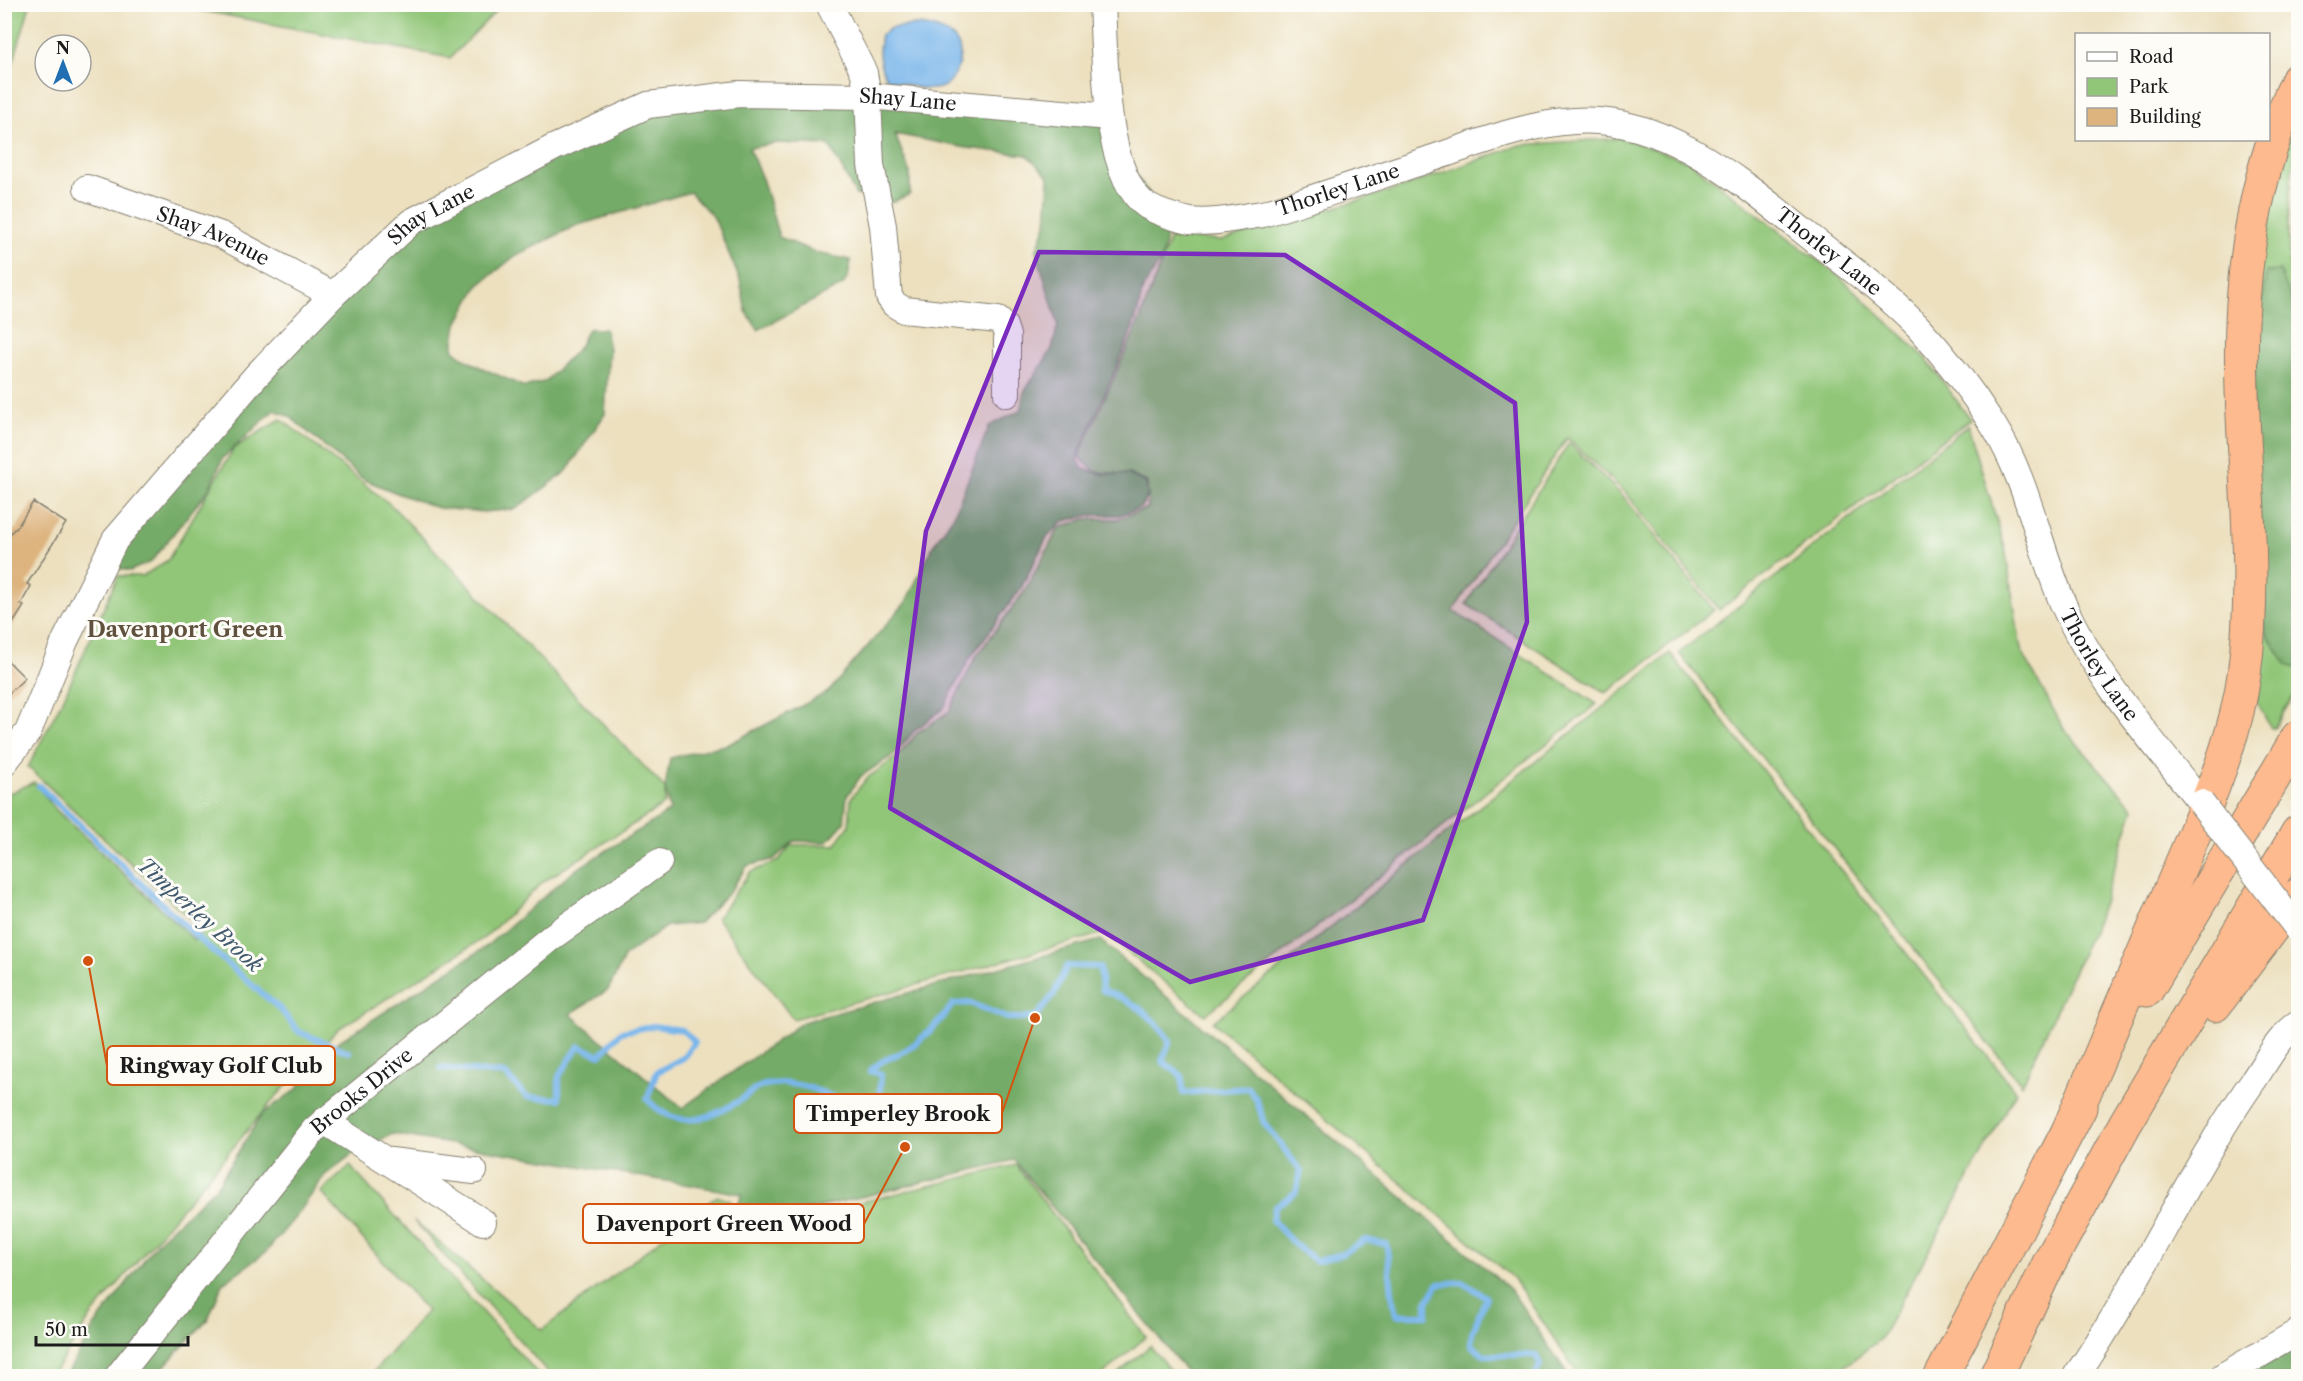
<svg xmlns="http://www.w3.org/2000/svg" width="2303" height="1381" viewBox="0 0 2303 1381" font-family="'Libre Caslon Text',serif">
	<rect width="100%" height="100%" fill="#fdfcf7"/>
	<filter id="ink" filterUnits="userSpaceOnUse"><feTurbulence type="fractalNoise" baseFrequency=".0167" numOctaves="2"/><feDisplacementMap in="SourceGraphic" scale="12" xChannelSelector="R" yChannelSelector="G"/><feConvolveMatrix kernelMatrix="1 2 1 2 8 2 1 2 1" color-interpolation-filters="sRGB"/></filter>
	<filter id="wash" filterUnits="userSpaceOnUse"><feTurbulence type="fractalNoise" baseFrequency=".008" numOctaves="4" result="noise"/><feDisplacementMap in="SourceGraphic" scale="24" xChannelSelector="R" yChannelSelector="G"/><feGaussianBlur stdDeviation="1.35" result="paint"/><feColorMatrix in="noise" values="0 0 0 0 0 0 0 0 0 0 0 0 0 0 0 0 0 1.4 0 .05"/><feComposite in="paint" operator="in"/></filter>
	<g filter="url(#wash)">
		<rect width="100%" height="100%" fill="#ece0bf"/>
		<g fill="#91c678" stroke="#56714a" stroke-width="1.5">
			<path d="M5,4L30,5L5,91L4,5Z"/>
			<path d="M172,5H502L450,58Z"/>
			<path d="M2298,107V143L2292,171L2288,226L2289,261L2298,315L2295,302L2252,395L2261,230Z"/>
			<path d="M1622,138L1688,161L1841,278L1925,357L1970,419L1719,610L1625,492L1567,438L1453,611L1597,704L1205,1015L1104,933L793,1019L717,918L750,872L778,861L791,845H835L849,826L851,798L867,778L897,757L918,732L949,712L975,658L1024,592L1059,528L1085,519H1118L1148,508L1147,482L1128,474L1096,472L1079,457L1140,319L1171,236L1221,241L1400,188L1520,145Z"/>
			<path d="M281,419L391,505L665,788V804L544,881L484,938L338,1029L273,1100L91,1316L52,1376H5V795L34,782L56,810L194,940L203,931L28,767L66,693L118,576H143L168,560L234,448Z"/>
			<path d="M1968,425L2005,548L2021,650L2064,729L2134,808L2098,918L2022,1085L1679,653Z"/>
			<path d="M1569,443L1623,496L1714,610L1606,693L1466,604Z"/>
			<path d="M2261,556L2294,668L2298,666V689L2274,728H2271L2257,703Z"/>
			<path d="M1670,653L2016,1092L1881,1338L1832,1376H1579L1514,1279L1213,1022Z"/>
			<path d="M1016,1165L1146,1337L1101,1376H551L414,1221L542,1330L717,1196L731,1201L723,1235Z"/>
			<path d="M350,1166L540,1376H370L427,1311L321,1192Z"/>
			<path d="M1150,1346L1175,1376H1115Z"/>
		</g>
		<g fill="#74ab68" stroke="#486442" stroke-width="1.5">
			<path d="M739,94L1109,117L1115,145L1169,222L1162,258L1143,288L1137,315L1125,347L1077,458L1083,469L1103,474H1128L1146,483L1148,496L1140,508L1120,515H1090L1064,521L1047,537L1021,588L970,658L943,709L915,730L895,754L861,776L847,796L844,823L827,842L794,841L774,859L747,866L730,891L699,923L667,926L625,956L608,990L570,1014L682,1108L803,1022L1100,940L1510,1289L1569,1376H1190L1014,1160L729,1229L742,1194L393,1134L358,1150L325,1175L298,1214L265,1253L223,1283L208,1319L155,1376H66L93,1328L158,1241L216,1187L262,1114L297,1089L327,1049L484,948L575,870L670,811L665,788L670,758L729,744L828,692L906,602L933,546L954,515L989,426L1020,411L1024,392L1052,349L1058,324L1036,251L1046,225L1049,177L1027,155L967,148L895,134L910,173V194L893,202L856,195L829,145L777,143L749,148L763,181L779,237L817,253L851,260L848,277L843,285L758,330L746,311L740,280L714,218L690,192L575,226L515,256L478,286L457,324L453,349C473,368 500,374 524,387L546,381L579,347L588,329H605L609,349L605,414L566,472L516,509L484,512L438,508L399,494L363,479L289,416L274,410L223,458L209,489L151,562L130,571L120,569L107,556L411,222L648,105Z"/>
			<path d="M2280,271L2298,315V666L2294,668L2287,665L2265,632L2252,395L2266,272Z"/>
			<path d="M2298,1334V1376H2226Z"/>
		</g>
		<path fill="#79b6eb" stroke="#4a6984" stroke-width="1.5" d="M917,25C930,26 951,31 958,44C964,57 954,84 940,88C925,92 900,83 886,78C878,63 878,52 881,35L891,28Z"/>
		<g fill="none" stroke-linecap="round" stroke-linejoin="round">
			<g stroke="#79b6eb" stroke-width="6">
				<path d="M39,786L198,938L280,1009L299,1032L349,1052"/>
				<path d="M441,1068L505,1074L527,1097L559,1099V1076L579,1046L600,1055L621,1032L653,1026L682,1030L695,1042L683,1058L657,1072L647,1099C677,1132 709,1120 742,1099C748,1095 757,1086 765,1085C800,1077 831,1097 861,1110L879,1102L881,1074L870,1071C881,1059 893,1058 906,1050C925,1038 940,1022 953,1004L970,1003L1007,1018H1035L1054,994L1067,966L1100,967L1102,990C1135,1002 1149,1012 1170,1041L1162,1061L1182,1076L1183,1093L1248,1088L1256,1098L1264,1123L1301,1171L1296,1192L1275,1207L1272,1220L1294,1244L1317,1261L1342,1254L1365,1240L1386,1244C1391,1268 1390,1292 1396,1315H1427V1302L1438,1284L1462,1282L1486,1297L1472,1333L1471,1345L1484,1355H1536L1540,1365L1535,1376"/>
			</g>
		</g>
		<g id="blocks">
			<g fill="#ddb37e">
				<path d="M33,502L66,523L27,584L31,586L21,604L24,606L4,638V542L14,529H16Z"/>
				<path d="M4,657L25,678L4,698Z"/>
			</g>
		</g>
	</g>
	<g filter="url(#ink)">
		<use href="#blocks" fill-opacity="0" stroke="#847e6e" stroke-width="1.5"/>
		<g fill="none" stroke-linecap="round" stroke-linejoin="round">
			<defs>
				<g id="minor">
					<path d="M829,4L864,73L868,96L871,165L883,226L889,297L894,304L904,310L998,320L1004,326L1007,335V394"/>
					<path id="s1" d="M1102,4C1105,53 1103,176 1147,206C1159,213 1176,218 1190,221C1214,224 1240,217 1263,214C1321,196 1379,176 1436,157C1480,142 1527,124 1574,121C1666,114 1746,186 1813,239C1849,267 1886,294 1918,327C1946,357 1971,390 1993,425C2028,480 2038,546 2064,606C2097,679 2152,740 2201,803"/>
					<path id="s2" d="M87,188L221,235L333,295"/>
					<path id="s3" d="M4,763L28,732L65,641L115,540L256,376L333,295L411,222L553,148L648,105L739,94L868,96L1109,117"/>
					<path d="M324,1121L483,1222"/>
					<path d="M391,1161L474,1171"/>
					<path id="s4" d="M118,1376L315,1129L553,936L659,862"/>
					<path d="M2076,1376C2141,1282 2187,1175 2253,1081C2266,1062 2279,1036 2298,1024"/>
					<path d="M2223,1376L2298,1332"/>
				</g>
				<g id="highway">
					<path d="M2147,990L2298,737"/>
					<path d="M2215,1005L2298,895"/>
					<path d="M2069,1129L2197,827C2217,779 2237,728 2244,675C2261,551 2235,427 2243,303C2248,226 2265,148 2298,79"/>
					<path d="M1941,1376L2080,1108"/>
					<path d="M1996,1376L2049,1263L2125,1124L2298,832"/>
				</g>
			</defs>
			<use href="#minor" stroke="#847e6e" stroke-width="28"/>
			<use href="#highway" stroke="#847e6e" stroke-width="35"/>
			<use href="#minor" stroke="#fff" stroke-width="26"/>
			<use href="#highway" stroke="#fcba8e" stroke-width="33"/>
			<defs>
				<path id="minor-bridge" d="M2201,803L2298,929"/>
			</defs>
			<use href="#minor-bridge" stroke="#847e6e" stroke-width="28" stroke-linecap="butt"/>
			<use href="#minor-bridge" stroke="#fff" stroke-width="26"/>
		</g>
	</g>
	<path fill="#7b2cbf" fill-opacity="0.2" stroke="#7b2cbf" stroke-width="4.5" stroke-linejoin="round" d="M1039,252L1285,255L1515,403L1527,622L1423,920L1190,982L890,808L926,531Z"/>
	<g text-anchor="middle" stroke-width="6" stroke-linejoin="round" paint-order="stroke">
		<g font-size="20" fill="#1c1c1c" stroke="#fdfcf7">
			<text dy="7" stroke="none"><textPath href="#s3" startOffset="1210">Shay Lane</textPath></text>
			<text dy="7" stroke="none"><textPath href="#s1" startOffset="410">Thorley Lane</textPath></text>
			<text dy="7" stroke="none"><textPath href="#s3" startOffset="706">Shay Lane</textPath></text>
			<text dy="7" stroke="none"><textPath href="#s2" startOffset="135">Shay Avenue</textPath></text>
			<text dy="7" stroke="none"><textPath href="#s1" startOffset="950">Thorley Lane</textPath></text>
			<text dy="7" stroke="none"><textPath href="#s1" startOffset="1454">Thorley Lane</textPath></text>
			<text dy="7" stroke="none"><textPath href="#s4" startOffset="376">Brooks Drive</textPath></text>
		</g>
		<g font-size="21" font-style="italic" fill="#415a6f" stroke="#fdfcf7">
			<text transform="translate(200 915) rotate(42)" y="7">Timperley Brook</text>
		</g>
		<g font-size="22" font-weight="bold" fill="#60513e" stroke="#fdfcf7">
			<text x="185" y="637">Davenport Green</text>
		</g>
	</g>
	<path fill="none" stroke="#d4530e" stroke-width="2" d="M88 961L107 1066M1035 1018L1002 1113M905 1147L864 1224"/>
	<g fill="#d4530e" stroke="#fdfcf7" stroke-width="2">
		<circle cx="88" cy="961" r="6"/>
		<circle cx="1035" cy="1018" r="6"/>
		<circle cx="905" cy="1147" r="6"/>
	</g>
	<g fill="#fdfcf7" stroke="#d4530e" stroke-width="2">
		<rect x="107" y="1046" width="228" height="39" rx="6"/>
		<rect x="794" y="1094" width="208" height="39" rx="6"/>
		<rect x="583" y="1204" width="281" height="39" rx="6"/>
	</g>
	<g font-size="21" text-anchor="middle" font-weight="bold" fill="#1c1c1c">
		<text x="221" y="1073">Ringway Golf Club</text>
		<text x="898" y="1121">Timperley Brook</text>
		<text x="724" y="1231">Davenport Green Wood</text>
	</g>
	<rect width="2303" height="1381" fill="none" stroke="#fdfcf7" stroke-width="24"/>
	<rect x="2075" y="33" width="195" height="108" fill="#fdfcf7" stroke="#a3a29f" stroke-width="1.5"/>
	<rect x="2087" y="52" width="30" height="9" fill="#ffffff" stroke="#a3a29f" stroke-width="1.5"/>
	<text x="2129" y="63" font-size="18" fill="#1c1c1c">Road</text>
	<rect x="2087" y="78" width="30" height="18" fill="#91c678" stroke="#a3a29f" stroke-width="1.5"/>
	<text x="2129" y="93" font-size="18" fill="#1c1c1c">Park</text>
	<rect x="2087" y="108" width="30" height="18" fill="#ddb37e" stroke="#a3a29f" stroke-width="1.5"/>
	<text x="2129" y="123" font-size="18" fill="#1c1c1c">Building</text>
	<g transform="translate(63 63)"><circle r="28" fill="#fdfcf7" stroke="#a3a29f" stroke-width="1.5"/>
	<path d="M0-4.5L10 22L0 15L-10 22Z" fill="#1f6fb2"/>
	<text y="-9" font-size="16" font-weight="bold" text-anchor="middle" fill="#1c1c1c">N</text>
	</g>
	<path d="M36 1336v9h152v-9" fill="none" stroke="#1c1c1c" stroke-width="3"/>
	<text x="45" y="1336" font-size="18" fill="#1c1c1c" stroke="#fdfcf7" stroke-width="4.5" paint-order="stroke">50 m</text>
</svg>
